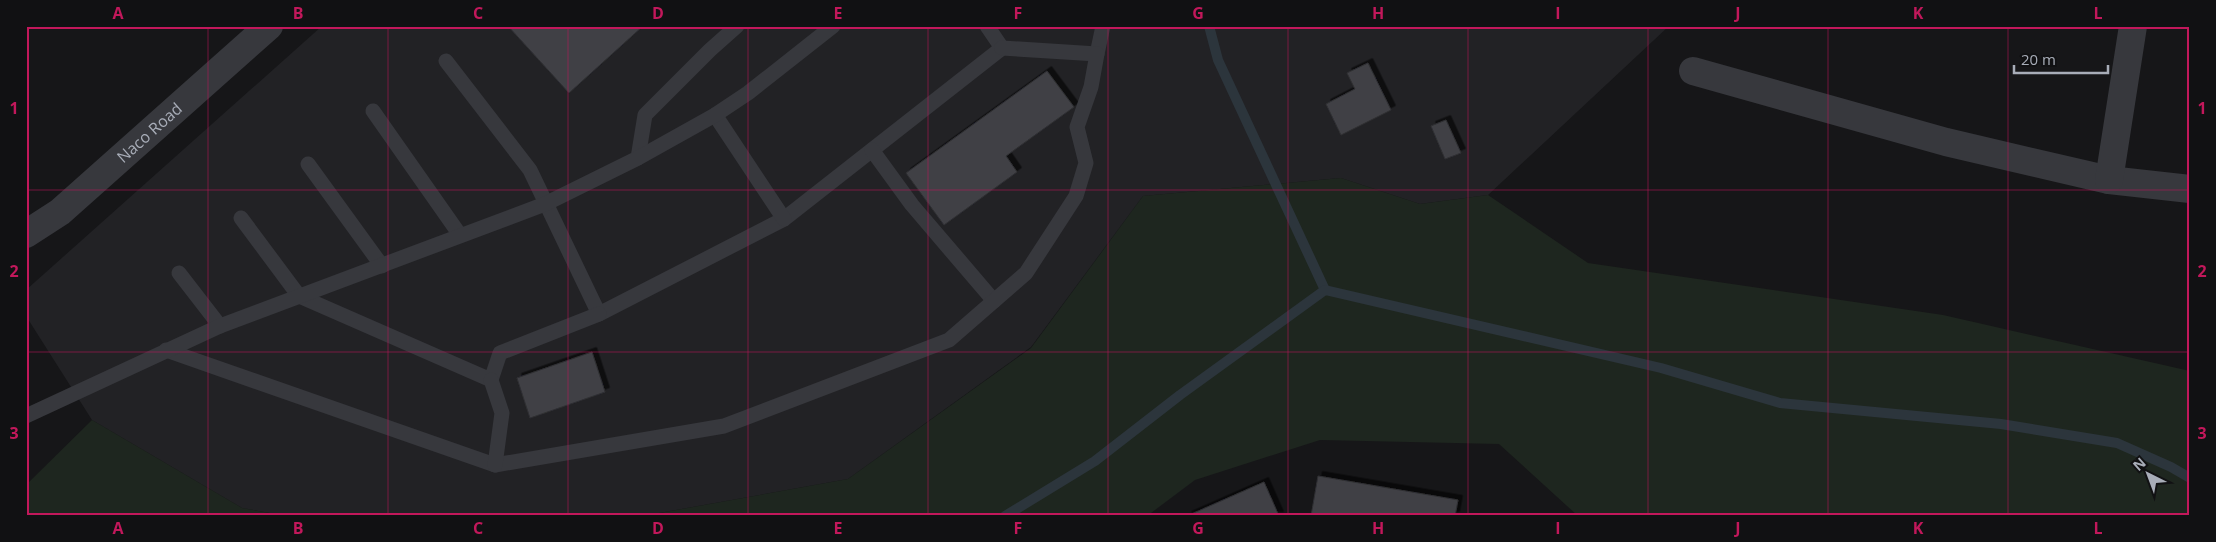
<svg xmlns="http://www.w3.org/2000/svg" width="2216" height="542" viewBox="0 0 2216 542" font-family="'Open Sans',sans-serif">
	<defs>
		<filter id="shadow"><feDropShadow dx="4.5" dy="-4.5" stdDeviation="0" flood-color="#0009"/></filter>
	</defs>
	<rect width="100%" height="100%" fill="#161618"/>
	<path fill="#222225" d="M322,26H1669L1488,195L1420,204L1341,178L1143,196L1031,347L848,479L643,516H287L242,508L92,420L26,316V290Z"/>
	<g fill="#1e261f">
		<path d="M1341,178L1420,204L1488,195L1588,263L1943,315L2190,371V516H1578L1499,444L1320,440L1195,480L1147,516H643L848,479L1031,348L1143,196Z"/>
		<path d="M92,420L242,508L287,516H26V485Z"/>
	</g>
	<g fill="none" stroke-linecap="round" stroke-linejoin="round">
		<g stroke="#2c353c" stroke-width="10">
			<path d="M1209,26L1218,60L1325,290"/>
			<path d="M1005,516L1095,461L1180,395L1325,290L1661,368L1780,403L2001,424L2117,443L2171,467L2190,478"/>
		</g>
	</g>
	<g fill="#404145" stroke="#303034" filter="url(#shadow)">
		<path d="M508,26H643L569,93Z"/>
		<path d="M1368,63L1391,110L1341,135L1326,104L1355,89L1347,73Z"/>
		<path d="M1047,71L1074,107L1006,156L1017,172L944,225L906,173Z"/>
		<path d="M1446,120L1461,153L1445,159L1431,126Z"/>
		<path d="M592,352L605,392L530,418L517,378Z"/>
		<path d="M1318,476L1458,500L1455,516H1311Z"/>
		<path d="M1264,482L1279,516H1187Z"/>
	</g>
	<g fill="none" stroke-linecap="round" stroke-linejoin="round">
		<g stroke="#37383d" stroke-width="15">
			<path d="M1097,54L1103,26"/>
			<path d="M446,61L530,170L599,314L784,219L1002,48L987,26"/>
			<path d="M373,111L460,235"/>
			<path d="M715,115L784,219"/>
			<path d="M872,150L912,205L994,301"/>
			<path d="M638,158L645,115L710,50L737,26"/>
			<path d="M308,164L382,266"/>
			<path d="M241,218L299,296L491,380L500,353L599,314"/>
			<path d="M179,273L220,326"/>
			<path d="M166,350L495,465L724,426L949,340L1026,273L1076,196L1086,163L1077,127L1091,87L1097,54L1002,48"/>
			<path d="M491,380L502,413L495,465"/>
			<path d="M26,416L220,326L545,204L638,158L715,115L748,93L833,26"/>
		</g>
		<g stroke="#37383d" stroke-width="28">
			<path d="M1693,71L1946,142L2109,180L2190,189"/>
			<path d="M2109,180L2133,26"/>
			<path id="s1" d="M26,234L60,212L269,26"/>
		</g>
	</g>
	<path fill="none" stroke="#c2185b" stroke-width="1" stroke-opacity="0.55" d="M208,26V516M388,26V516M568,26V516M748,26V516M928,26V516M1108,26V516M1288,26V516M1468,26V516M1648,26V516M1828,26V516M2008,26V516M26,190H2190M26,352H2190"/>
	<g text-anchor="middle" stroke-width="4" stroke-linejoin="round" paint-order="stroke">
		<g font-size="16" fill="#a8adb8" stroke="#111113">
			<text dy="6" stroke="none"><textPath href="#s1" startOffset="160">Naco Road</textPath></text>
		</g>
	</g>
	<rect width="2216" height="542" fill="none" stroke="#111113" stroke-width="55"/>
	<g transform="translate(2148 474) rotate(318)" stroke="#111113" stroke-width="4" paint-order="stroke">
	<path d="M0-4L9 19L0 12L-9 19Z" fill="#a8adb8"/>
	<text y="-8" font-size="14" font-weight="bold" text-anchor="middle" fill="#a8adb8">N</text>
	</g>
	<path d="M2014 65v8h94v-8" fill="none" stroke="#a8adb8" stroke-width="2.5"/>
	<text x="2021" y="65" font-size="15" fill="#a8adb8" stroke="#111113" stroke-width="4" paint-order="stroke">20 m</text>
	<rect x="28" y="28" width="2160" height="486" fill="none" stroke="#c2185b" stroke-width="2"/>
	<g font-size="16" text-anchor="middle" font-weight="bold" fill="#c2185b">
		<text x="118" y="19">A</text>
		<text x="298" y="19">B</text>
		<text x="478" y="19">C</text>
		<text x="658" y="19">D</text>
		<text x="838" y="19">E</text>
		<text x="1018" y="19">F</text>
		<text x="1198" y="19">G</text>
		<text x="1378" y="19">H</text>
		<text x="1558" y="19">I</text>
		<text x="1738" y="19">J</text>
		<text x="1918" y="19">K</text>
		<text x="2098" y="19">L</text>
		<text x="14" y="114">1</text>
		<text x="2202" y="114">1</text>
		<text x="14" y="277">2</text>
		<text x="2202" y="277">2</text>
		<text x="14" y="439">3</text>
		<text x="2202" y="439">3</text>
		<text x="118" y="534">A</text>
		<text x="298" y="534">B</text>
		<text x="478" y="534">C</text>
		<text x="658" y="534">D</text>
		<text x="838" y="534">E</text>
		<text x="1018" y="534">F</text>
		<text x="1198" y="534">G</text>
		<text x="1378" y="534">H</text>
		<text x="1558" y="534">I</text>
		<text x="1738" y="534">J</text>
		<text x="1918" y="534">K</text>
		<text x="2098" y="534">L</text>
	</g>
</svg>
